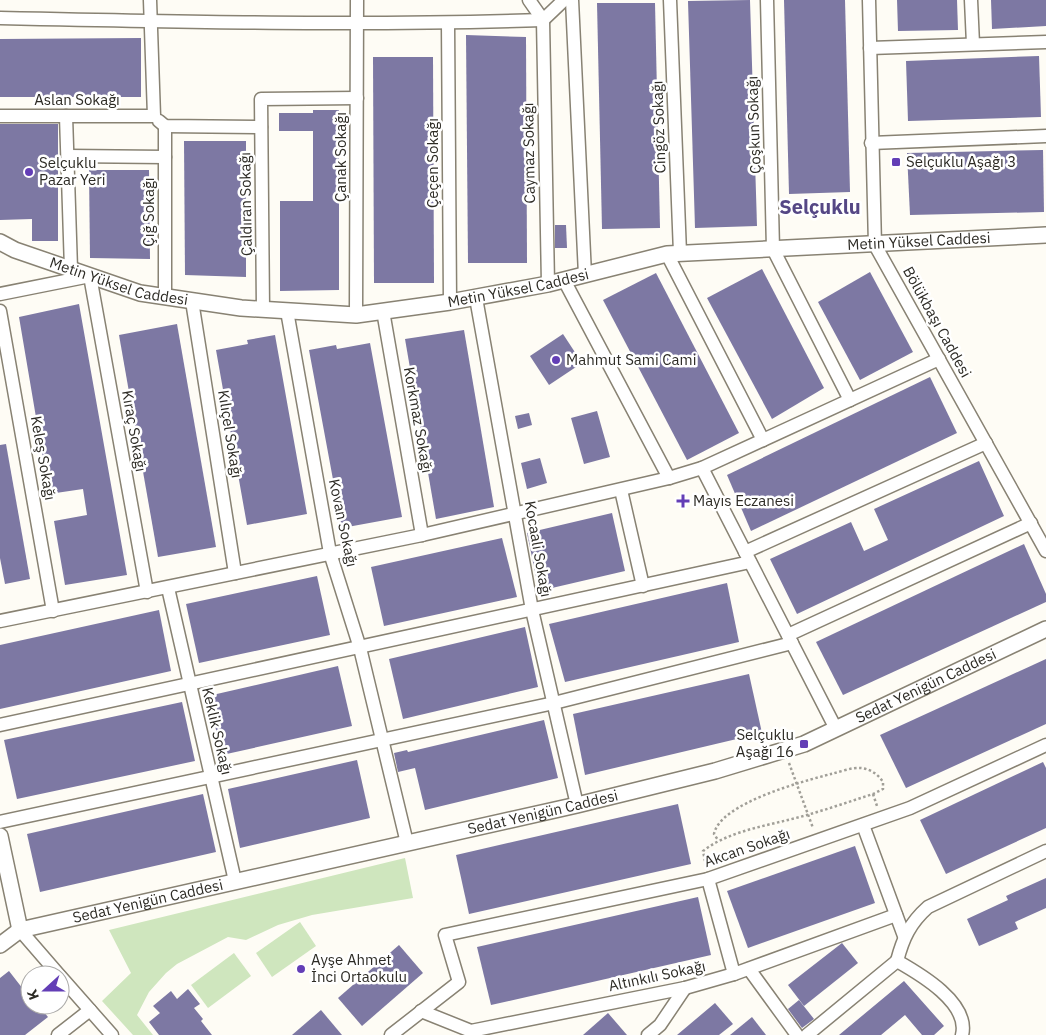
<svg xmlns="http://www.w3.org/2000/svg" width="1046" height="1035" viewBox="0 0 1046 1035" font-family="'IBM Plex Sans',sans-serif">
	<rect width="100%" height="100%" fill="#fefcf5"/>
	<g fill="#cfe6be">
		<path d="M405,858L413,898L312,915L278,925L246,940L228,937L177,964L166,973L149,992L137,1015L153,1035H133L102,1001L131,973L109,930Z"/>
		<path d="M300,922L316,946L272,977L256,953Z"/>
		<path d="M234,953L251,976L208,1008L191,985Z"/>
	</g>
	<g fill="#7d78a3">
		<path d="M750,0L757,226L695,228L688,1Z"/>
		<path d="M784,0H845L850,192L789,194Z"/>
		<path d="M897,0H957L958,30L898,31Z"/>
		<path d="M991,0H1046V26L992,29Z"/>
		<path d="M597,3H655L660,228L602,229Z"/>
		<path d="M466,35L526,37L527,263H468Z"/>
		<path d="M141,38V97H0V39Z"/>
		<path d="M1039,56L1041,117L908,121L906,61Z"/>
		<path d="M373,57H433L434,283H374Z"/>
		<path d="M313,110H339V290L280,291V201H313V131H279V113H313Z"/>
		<path d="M0,124H58V241H32V219L0,220Z"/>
		<path d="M184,141H246V277L185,275Z"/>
		<path d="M1043,150L1044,212L910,215L907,153Z"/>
		<path d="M89,170H149L150,259L90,258Z"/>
		<path d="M555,225H566L567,248H555Z"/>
		<path d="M762,269L824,388L772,419L707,298Z"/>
		<path d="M870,272L913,352L860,380L818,302Z"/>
		<path d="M656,273L739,433L687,460L603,300Z"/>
		<path d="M79,304L127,575L65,585L54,521L87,515L83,489L49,494L19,317Z"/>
		<path d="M177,324L216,547L158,557L119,335Z"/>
		<path d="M464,330L494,507L436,519L405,339Z"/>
		<path d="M563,334L582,363L549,385L530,356Z"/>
		<path d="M275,335L307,514L247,525L216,350L248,344L247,340Z"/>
		<path d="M370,343L402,517L342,528L309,350L336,345L337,349Z"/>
		<path d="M930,377L957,433L751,531L727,475Z"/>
		<path d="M597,411L610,457L584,464L571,418Z"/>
		<path d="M529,413L532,425L518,429L515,416Z"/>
		<path d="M6,444L30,579L5,584L0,558V445Z"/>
		<path d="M540,458L547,483L527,489L521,463Z"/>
		<path d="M979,461L1004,516L797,614L770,559L851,522L864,551L888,540L874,509Z"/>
		<path d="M612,513L625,571L539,591L527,533Z"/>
		<path d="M502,538L517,597L384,626L371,567Z"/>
		<path d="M1024,544L1046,594V602L843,695L816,642Z"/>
		<path d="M317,576L330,635L199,663L186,604Z"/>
		<path d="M727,583L739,642L565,682L549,624Z"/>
		<path d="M159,610L171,671L0,709V645Z"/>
		<path d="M525,627L538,687L403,719L389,659Z"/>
		<path d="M1046,659V724L906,788L880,735Z"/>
		<path d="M338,666L352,726L222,755L208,696Z"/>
		<path d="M749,674L762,733L585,775L573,714Z"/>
		<path d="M182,702L195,761L17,799L4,740Z"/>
		<path d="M544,720L558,778L425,810L415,768L398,772L394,753L407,750L408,752Z"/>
		<path d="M357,760L370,818L240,848L228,789Z"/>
		<path d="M1043,762L1046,768V828L946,874L920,820Z"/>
		<path d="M203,794L216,852L40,892L27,834Z"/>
		<path d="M678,804L691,864L469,914L456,855Z"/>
		<path d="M855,846L875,903L748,948L727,891Z"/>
		<path d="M1046,878V908L1015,922L1018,929L979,946L967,919L1008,900L1006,896Z"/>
		<path d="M698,897L711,955L491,1005L477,947Z"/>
		<path d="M842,943L858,963L804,1006L788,985Z"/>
		<path d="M399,945L423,973L362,1026L338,998Z"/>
		<path d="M9,971L30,998V1005H38L48,1017L25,1035H0V978Z"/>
		<path d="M904,981L944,1026L934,1035H922L905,1015L881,1035H839Z"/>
		<path d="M188,989L200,1004L194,1008L203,1019L201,1021L212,1035H159L149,1022L160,1013L153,1006L171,991L177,999Z"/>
		<path d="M799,1000L814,1019L802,1028L788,1009Z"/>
		<path d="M715,1003L733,1024L719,1035H677Z"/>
		<path d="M321,1010L342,1035H292Z"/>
		<path d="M608,1013L627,1035H583Z"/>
		<path d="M752,1017L766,1035H730Z"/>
	</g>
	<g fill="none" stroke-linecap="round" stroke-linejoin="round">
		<defs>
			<g id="minor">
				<path d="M150,0L154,116"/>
				<path d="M529,0L543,20"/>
				<path d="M572,0L585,275"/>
				<path d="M670,0L680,253"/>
				<path d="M767,0L773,249L850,400"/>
				<path d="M869,0L875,245L1046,551"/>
				<path d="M971,0L973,44"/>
				<path d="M0,18C181,22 362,26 543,20L564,0"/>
				<path d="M543,20L548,284"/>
				<path d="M448,23L450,302"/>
				<path d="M870,48L1046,42"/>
				<path d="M0,116H154"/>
				<path d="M66,116L71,269"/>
				<path d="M159,121L165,126L261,127"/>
				<path d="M165,126V297"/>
				<path d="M871,143L1046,136"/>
				<path d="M68,156L165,157"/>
				<path d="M667,254L763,440"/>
				<path d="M564,280L669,478"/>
				<path d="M0,294L90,276L147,592"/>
				<path d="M476,298L532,610L577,805"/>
				<path d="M192,301L235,573"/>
				<path d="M263,309L261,99L357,98"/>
				<path d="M0,311L53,611"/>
				<path d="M287,311L330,553L360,648L407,843"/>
				<path d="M383,311L422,535"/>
				<path d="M356,315L357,0"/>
				<path d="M702,468L836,729"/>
				<path d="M621,490L643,586"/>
				<path d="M745,552L986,443"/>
				<path d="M168,588L235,881"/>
				<path d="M0,621L422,535L669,478L702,468L939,359"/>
				<path d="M788,635L1031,523"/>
				<path d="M0,725L750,562"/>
				<path d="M0,822L554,703L792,643"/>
				<path d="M863,825L904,936"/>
				<path d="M708,879L734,974"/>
				<path d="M20,930L59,975"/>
				<path d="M897,961C903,938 910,923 928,907L1046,851"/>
				<path d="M897,961C920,974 970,1003 962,1035"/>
				<path d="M749,969L797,1035"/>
				<path d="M60,976L112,1035"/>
				<path d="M421,1011L471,1031L685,988L734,974L896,915"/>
				<path d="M58,1035L90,1010"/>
				<path d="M391,1035L459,982L445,935L708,879L910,808L1046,745"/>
				<path d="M648,1035L660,1025L685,988"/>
				<path d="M807,1035L897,961"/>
			</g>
			<g id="tertiary">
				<path id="s1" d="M0,242L15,250L140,293L241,308L356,315L450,302L548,284L667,254L1046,235"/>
				<path d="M0,836L20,930"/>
				<path id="s2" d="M0,945L20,930L577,805L715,771L804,744L1046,629"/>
			</g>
		</defs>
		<use href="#minor" stroke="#888273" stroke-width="15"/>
		<use href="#tertiary" stroke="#888273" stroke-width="18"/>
		<g stroke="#a19f98" stroke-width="2.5" stroke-dasharray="2.5 2.5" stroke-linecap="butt">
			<path d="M789,763L813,828"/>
			<path d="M873,794L877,806"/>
			<path d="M706,866L703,851C726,833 759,827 788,820C817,813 845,803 873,794L883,789V782C878,774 870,769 861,768C852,767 840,772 831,774C804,781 720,803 714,834L718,840"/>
		</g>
		<use href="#minor" stroke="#fff" stroke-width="12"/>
		<use href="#tertiary" stroke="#fff" stroke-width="15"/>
	</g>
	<g fill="#633eb6" stroke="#fff" stroke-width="2">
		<rect x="891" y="157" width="10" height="10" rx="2.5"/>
		<circle cx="29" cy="172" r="5"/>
		<circle cx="556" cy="360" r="5"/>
		<path d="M680.5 493.5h5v5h5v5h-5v5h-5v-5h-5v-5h5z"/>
		<rect x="799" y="739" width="10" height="10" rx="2.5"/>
		<circle cx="301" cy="969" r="5"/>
	</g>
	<g text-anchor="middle" stroke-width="5" stroke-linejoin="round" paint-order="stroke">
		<g font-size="15" fill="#2d2b25" stroke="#fff">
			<text x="77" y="105">Aslan Sokağı</text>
			<text transform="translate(754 125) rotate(-92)" y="5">Çoşkun Sokağı</text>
			<text transform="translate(659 127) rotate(-92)" y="5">Cingöz Sokağı</text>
			<text transform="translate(529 153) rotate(-91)" y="5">Caymaz Sokağı</text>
			<text transform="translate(341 157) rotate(-90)" y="5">Çanak Sokağı</text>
			<text transform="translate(433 163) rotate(-90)" y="5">Çeçen Sokağı</text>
			<text transform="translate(246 204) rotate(-91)" y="5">Çaldıran Sokağı</text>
			<text transform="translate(149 212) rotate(-90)" y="5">Çığ Sokağı</text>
			<text dy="5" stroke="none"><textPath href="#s1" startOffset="936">Metin Yüksel Caddesi</textPath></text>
			<text dy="5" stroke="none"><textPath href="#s1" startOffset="126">Metin Yüksel Caddesi</textPath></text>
			<text dy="5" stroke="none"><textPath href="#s1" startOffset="531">Metin Yüksel Caddesi</textPath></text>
			<text transform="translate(937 322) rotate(61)" y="5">Bölükbaşı Caddesi</text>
			<text transform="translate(418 420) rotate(80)" y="5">Korkmaz Sokağı</text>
			<text transform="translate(134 431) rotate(80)" y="5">Kıraç Sokağı</text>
			<text transform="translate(230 434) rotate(81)" y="5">Kılıçel Sokağı</text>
			<text transform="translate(43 458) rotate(80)" y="5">Keleş Sokağı</text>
			<text transform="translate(343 523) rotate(78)" y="5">Kovan Sokağı</text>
			<text transform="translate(538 549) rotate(80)" y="5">Kocaali Sokağı</text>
			<text dy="5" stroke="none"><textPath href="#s2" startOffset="966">Sedat Yenigün Caddesi</textPath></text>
			<text transform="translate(217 731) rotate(77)" y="5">Keklik Sokağı</text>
			<text dy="5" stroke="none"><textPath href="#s2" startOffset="561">Sedat Yenigün Caddesi</textPath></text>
			<text transform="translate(747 848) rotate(-19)" y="5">Akcan Sokağı</text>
			<text dy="5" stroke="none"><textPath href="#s2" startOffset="156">Sedat Yenigün Caddesi</textPath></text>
			<text transform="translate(657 976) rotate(-12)" y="5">Altınkılı Sokağı</text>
		</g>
		<g font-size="15" fill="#2d2b25" stroke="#fff" text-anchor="start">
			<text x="906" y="167">Selçuklu Aşağı 3</text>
			<text x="39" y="168">Selçuklu<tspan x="39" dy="17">Pazar Yeri</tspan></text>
			<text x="566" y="365">Mahmut Sami Cami</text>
			<text x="693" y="506">Mayıs Eczanesi</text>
			<text x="794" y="740" text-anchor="end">Selçuklu<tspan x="794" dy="17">Aşağı 16</tspan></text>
			<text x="311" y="965">Ayşe Ahmet<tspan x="311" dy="17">İnci Ortaokulu</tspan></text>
		</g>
		<g font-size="20" font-weight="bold" fill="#554785" stroke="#fff">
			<text x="820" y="214">Selçuklu</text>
		</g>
	</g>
	<g transform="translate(45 990) rotate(249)"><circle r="24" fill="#ffffff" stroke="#abaaa8"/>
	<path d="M0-4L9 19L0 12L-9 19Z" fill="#633eb6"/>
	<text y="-8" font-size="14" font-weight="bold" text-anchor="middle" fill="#2d2b25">K</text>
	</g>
</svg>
